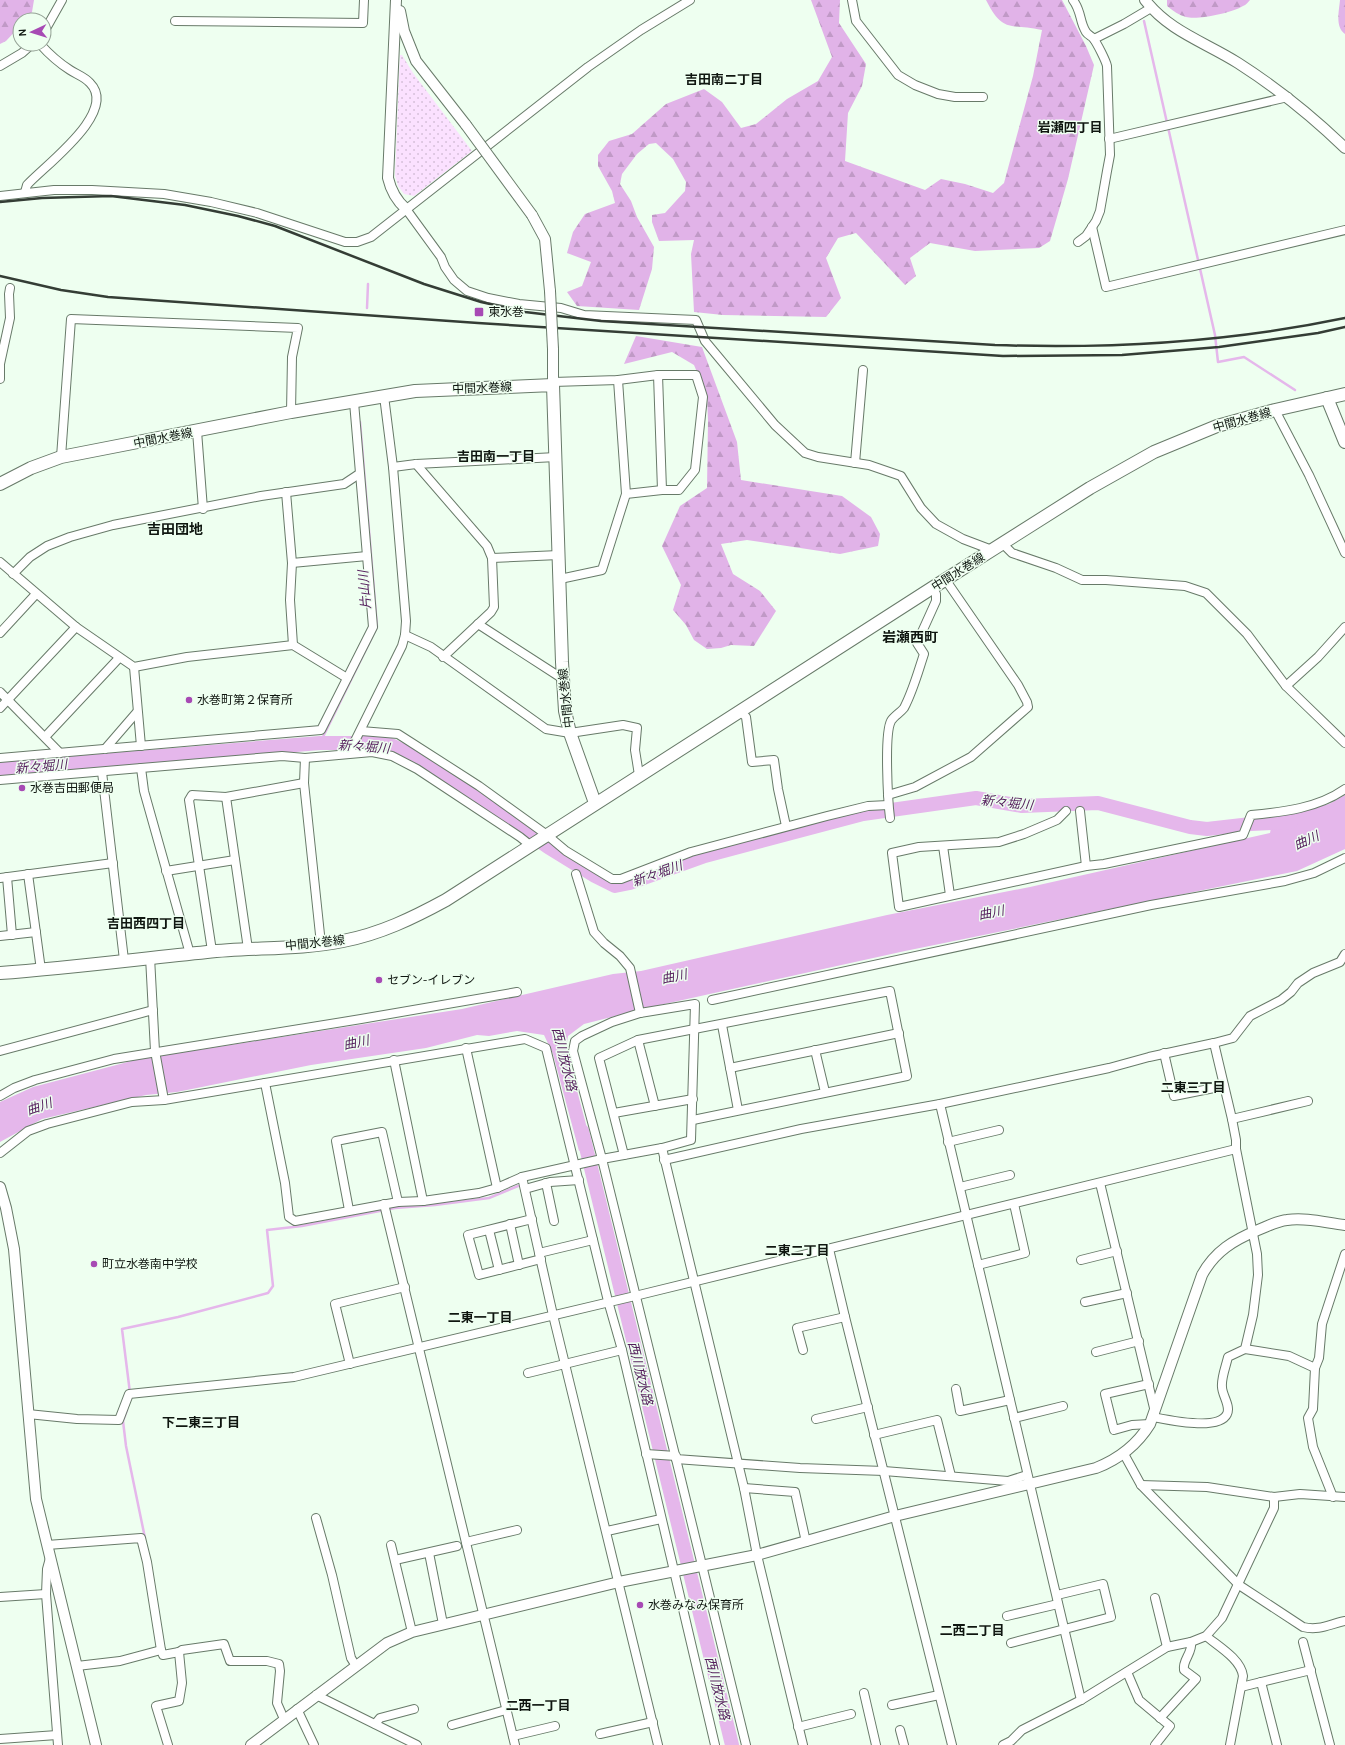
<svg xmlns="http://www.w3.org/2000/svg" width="1345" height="1745" viewBox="0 0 1345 1745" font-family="Karla,'Noto Sans JP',sans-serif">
	<defs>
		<pattern id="grass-dots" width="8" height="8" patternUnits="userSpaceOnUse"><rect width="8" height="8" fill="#fbe1ff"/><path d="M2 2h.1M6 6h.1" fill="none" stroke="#d6c0da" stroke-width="1.8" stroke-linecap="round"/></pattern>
		<pattern id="forest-firs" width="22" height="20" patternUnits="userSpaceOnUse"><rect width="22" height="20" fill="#e1b3e8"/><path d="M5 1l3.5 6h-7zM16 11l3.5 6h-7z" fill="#c099c6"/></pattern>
	</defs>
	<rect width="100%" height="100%" fill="#eefff0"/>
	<path fill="url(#grass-dots)" d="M400,55H402L413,73L472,151L414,196L404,194L398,186L395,175Z"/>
	<g fill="url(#forest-firs)">
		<path d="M0,0H34L32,12L25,20H20V26L6,41L0,44Z"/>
		<path d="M811,0H840L839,23L866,64L862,86L848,113L845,161L925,190L941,179L965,184L993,193L1004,183L1033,76L1042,30C1010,23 1003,34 986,0H1062L1086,46L1094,65L1068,179L1050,241L1039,248L975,251L930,243L910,258L916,276L905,285L856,233L838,238L826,258L841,298L826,317L723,315L694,312L691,254L694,240L659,241L652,222V215L665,213L685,191L686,182L673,159L656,143L649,144L637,154L622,174L620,184L631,201L637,217L654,247L652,269L639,310L577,306L567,292L582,286L591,262L567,253L573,232L585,214L615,203L612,191L598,166V155L609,141L632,134L666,104L704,89L722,102L741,128L756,124L787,99L818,81L832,57Z"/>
		<path d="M1167,0H1250C1248,2 1246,5 1243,6C1232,13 1198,20 1186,17C1179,15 1173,11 1167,6Z"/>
		<path d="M1340,0H1345V34C1335,27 1339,11 1340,0Z"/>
		<path d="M636,336L702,347L737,442L741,480L842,496L871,517L880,534L878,546L840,554L747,540L721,544L733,574L760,591L776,611L754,646L731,645L721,648L707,649L694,640L686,625L673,610L681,585L662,546L680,506L707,488L708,421L707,396L694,365L672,352L624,364Z"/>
	</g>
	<path fill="#e5b7eb" d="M1345,795V849L1297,871L905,951L651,1007L584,1024L568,1036L566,1049L592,1147L579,1151L553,1054L544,1035L517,1031L489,1036L477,1035L426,1048L311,1065L177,1092L146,1095L42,1119L0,1142V1102L33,1087L139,1059L462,1009L613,974L641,971L887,915L1030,887L1270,833L1273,818L1329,804Z"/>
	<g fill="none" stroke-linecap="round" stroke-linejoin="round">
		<g stroke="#e5b7eb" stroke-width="2.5">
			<path d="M1144,21L1215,335L1218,362L1244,357L1295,390"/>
			<path d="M367,308L368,284"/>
			<path d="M320,743L377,627L360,422"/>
			<path d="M130,1393L122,1329L178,1317L268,1293L273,1286L267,1230L302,1226L395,1208L435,1205L489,1198L518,1186"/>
			<path d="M127,1410L123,1421L126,1446L145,1538"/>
		</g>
		<g stroke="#e5b7eb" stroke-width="14">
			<path d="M0,769L320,743H376L391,745L408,753L421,759L548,847L595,876L615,886L630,883L705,856L863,814L976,798L1022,806L1098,803L1190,827L1207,829L1251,824L1291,822"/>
			<path d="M582,1131L732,1745"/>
		</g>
		<defs>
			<g id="minor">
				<path d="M852,0L856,21L898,75L915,85L938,94L955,97H983"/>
				<path d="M1073,0C1082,12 1079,21 1086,32C1088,35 1091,36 1093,38C1097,43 1106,61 1107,66L1110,155L1107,171L1100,211L1096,221L1086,236L1078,242"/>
				<path d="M175,21L363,23L364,0"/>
				<path d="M44,32L62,0"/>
				<path d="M1094,39L1124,24L1151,8"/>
				<path d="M0,66L22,53L32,44"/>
				<path d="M1109,139L1288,97"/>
				<path d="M25,192L27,185C44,166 119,112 90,83C85,77 76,74 70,70C59,63 48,53 40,44"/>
				<path d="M0,196L54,190H92L164,194L211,202L257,213L345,242H357L371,237L588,67L641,30L690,0"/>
				<path d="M406,209L441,257L445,267L454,280L467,291L488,298L519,304L561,308L584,315L696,320L705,341L775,425L805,453L818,457L869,465L901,476L921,508L936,524L963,539L992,550"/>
				<path d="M1092,227L1106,287L1345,230"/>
				<path d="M0,364L10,318L9,294L10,288"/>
				<path d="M0,366V379"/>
				<path d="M658,375L662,490"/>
				<path d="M553,382L618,380L658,375H696L703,397L695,470L679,490H662L626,494"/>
				<path d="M1275,410L1309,475L1345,553"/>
				<path d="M197,431L203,509"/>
				<path d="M61,457L71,319L298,328L292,357L291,412"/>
				<path d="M855,463L863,370"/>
				<path d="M416,464L487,546L492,558L494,607L491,612L443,657"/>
				<path d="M393,467L416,464L556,457"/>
				<path d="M286,492L292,563L290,600L293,645"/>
				<path d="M1003,544L1012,553L1056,568L1082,580H1106L1185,586L1206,593L1247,634L1286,686L1345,743"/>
				<path d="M492,558L559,555"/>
				<path d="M0,562L76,627L134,667L187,657L293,645L347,678"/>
				<path d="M292,563L367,556"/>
				<path d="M13,574L30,557L47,546L70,537L113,525L261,496L344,484L359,474"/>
				<path d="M560,579L602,570L626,494L618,380"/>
				<path d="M478,624L563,679"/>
				<path d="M0,633L36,594"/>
				<path d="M405,635L431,647L546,729L570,733L623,725L637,728L635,750L639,775"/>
				<path d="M134,667L141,746"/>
				<path d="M1286,686L1318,657L1345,627"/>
				<path d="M0,692L60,753"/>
				<path d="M0,708L76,627"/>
				<path d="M740,711L746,717L752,762L774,760L778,789L786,826"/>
				<path d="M361,731L398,734L479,786L547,835L566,851L612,879H621L691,852L827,816L868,806L888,805"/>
				<path d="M45,737L119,658"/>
				<path d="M105,749L137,712"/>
				<path d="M349,753L402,646L405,635L406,621L393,467L384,396"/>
				<path d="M0,758L321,730L373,627L354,402"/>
				<path d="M305,758L304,783L321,944"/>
				<path d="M141,768L144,791L190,954"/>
				<path d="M102,772L124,960"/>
				<path d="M0,780L282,756L305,758L372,752L392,756L417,769L520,837L530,845"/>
				<path d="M888,795L915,787L971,757L1028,707L1027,702L1018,685L945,579"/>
				<path d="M226,797L248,949"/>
				<path d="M1066,811L1057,820L1024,834L999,842L919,847L892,853L899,907L1086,866L1104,864L1243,835L1251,815C1284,812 1318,808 1345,789"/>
				<path d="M1080,811L1086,866"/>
				<path d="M890,818C888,802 884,734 891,721C894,716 900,713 904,708C913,691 918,672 924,654L917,643L936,601V594L932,588"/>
				<path d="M943,846L950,895"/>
				<path d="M166,871L235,860"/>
				<path d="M28,874L41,970"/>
				<path d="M576,874L594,932L604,943L620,956L630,968L640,1013"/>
				<path d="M7,877L12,935"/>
				<path d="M0,878L113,863"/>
				<path d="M0,936L36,932"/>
				<path d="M212,951L189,800L192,795L226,797L304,783"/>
				<path d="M150,957L155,1051L164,1100"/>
				<path d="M712,1000L1151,905L1285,881L1314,873L1345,858"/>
				<path d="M722,1025L738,1110"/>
				<path d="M638,1040L655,1106"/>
				<path d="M466,1048L497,1188"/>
				<path d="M815,1050L825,1092"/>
				<path d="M0,1051L153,1010"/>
				<path d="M1164,1053L1174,1096L1224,1086"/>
				<path d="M394,1060L423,1201"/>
				<path d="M730,1068L899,1033"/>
				<path d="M265,1083L285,1183L289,1217L295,1221L398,1202L423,1201L479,1193L497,1188L522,1177L602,1159L662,1148L691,1140L695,1004L640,1013L612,1022L582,1036L575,1041L573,1051L602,1159L676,1459L800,1468L884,1471L1008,1481L1027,1475"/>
				<path d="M0,1096L14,1088L35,1080L114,1059L361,1019L517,992"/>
				<path d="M940,1104L1081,1700"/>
				<path d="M614,1113L693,1099"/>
				<path d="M1232,1119L1308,1101"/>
				<path d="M948,1142L999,1130"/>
				<path d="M662,1148L744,1488L757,1555L803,1745"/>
				<path d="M0,1153L28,1131L47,1124L132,1102L164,1100L525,1039L546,1048L608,1301L622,1350L715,1745"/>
				<path d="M624,1155L599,1058L638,1040L890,991L907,1076L693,1120"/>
				<path d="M664,1160L801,1129L940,1104L1109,1068L1149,1057L1214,1043L1233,1038L1250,1016L1281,1000L1291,992L1298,983L1313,973L1340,962L1345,954"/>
				<path d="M522,1177L553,1315L658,1745"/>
				<path d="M546,1183L554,1221"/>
				<path d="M1100,1183L1155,1412"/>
				<path d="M960,1187L1010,1175"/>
				<path d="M525,1189L550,1182L579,1180"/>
				<path d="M384,1204L515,1745"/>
				<path d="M349,1210L336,1141L382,1132L398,1202"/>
				<path d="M532,1219L468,1235L479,1275L541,1259"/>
				<path d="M510,1224L519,1265"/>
				<path d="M489,1230L499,1270"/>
				<path d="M829,1249L845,1317L952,1745"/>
				<path d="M539,1253L593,1240"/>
				<path d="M1081,1260L1117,1251"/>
				<path d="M978,1265L1025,1253L1014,1204"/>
				<path d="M1085,1302L1127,1293"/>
				<path d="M1245,1349L1289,1356L1315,1368"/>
				<path d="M803,1350L797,1328L845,1317"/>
				<path d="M1096,1352L1139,1341"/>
				<path d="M350,1364L335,1304L405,1287"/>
				<path d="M528,1373L622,1350"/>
				<path d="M1149,1384L1105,1394L1114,1430L1132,1425L1150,1424"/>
				<path d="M956,1389L960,1411L1010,1400"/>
				<path d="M28,1414L77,1419L119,1420L129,1394L294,1377L635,1296L1236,1149"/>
				<path d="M1153,1417C1168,1420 1219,1431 1227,1414C1231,1406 1222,1395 1222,1387C1221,1378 1226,1366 1228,1357L1245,1349L1253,1315L1258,1275L1257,1254L1236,1149V1140L1232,1119L1214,1043"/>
				<path d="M1014,1418L1063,1406"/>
				<path d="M816,1419L868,1407"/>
				<path d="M874,1435L937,1420L951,1476"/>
				<path d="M646,1454L676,1456"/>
				<path d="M1124,1454L1141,1485L1239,1585L1303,1627C1319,1631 1330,1624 1345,1621"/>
				<path d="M676,1459L746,1745"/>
				<path d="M1141,1485L1207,1487L1274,1497L1300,1494L1345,1497"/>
				<path d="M744,1488L795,1492L806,1542"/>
				<path d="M1333,1497L1313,1447L1308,1418L1313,1409L1315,1368L1319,1358L1322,1324L1345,1254"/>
				<path d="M316,1518L332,1575L351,1658L356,1666"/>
				<path d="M607,1531L661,1519"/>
				<path d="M466,1542L517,1530"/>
				<path d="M47,1545L141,1538L147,1562L161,1650"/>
				<path d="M391,1545L412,1632"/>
				<path d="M429,1553L443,1624"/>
				<path d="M50,1558L47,1569L46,1594L58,1745"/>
				<path d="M395,1560L457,1546"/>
				<path d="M0,1597L46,1594"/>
				<path d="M1155,1598L1167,1647"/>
				<path d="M1007,1616L1058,1604"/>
				<path d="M1206,1636C1218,1646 1241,1659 1243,1676L1230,1745"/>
				<path d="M1303,1642L1330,1745"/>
				<path d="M1011,1643L1111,1617L1103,1584L1057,1595"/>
				<path d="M77,1666L120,1661L161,1650L163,1655L179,1652L182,1650L224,1644L230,1661H267L279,1664L280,1671L277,1703L284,1719"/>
				<path d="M1127,1672L1139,1700L1170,1726L1155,1745"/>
				<path d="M1261,1682L1277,1745"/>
				<path d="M1241,1687L1311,1670"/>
				<path d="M864,1693L876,1745"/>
				<path d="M316,1695L417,1745"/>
				<path d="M892,1705L939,1695"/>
				<path d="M297,1709L314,1745"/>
				<path d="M1160,1718L1196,1679L1184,1670C1182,1660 1193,1653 1191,1642"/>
				<path d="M375,1724L380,1718L414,1709"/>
				<path d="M452,1725L506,1710"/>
				<path d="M798,1727L851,1714"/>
				<path d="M900,1730L904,1745"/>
				<path d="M600,1734L653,1722"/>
				<path d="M513,1736L555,1726"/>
				<path d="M0,1739L57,1735"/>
				<path d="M168,1745L156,1706L179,1701L182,1683L179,1652"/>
				<path d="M1003,1745L1011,1741L1022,1730L1081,1700L1167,1647L1191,1642L1206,1636L1222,1618L1274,1508V1497"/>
			</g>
			<g id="tertiary">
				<path d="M396,0L388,178C391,191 397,201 406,209"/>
				<path d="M1145,0C1170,32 1205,42 1238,63C1277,88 1312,116 1345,148"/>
				<path d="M400,11L404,31L416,61L466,125"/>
				<path d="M532,215L545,239L550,291"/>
				<path d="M553,349V385"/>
				<path d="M0,1187L6,1208L14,1249L36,1499L96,1745"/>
				<path d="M251,1745L387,1643L412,1632L619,1582L757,1555L895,1516L1096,1468C1119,1459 1137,1445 1150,1424L1202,1275C1215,1251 1234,1240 1258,1230C1268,1226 1277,1221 1287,1220C1306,1217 1327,1223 1345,1225"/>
			</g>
			<g id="secondary">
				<path d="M1327,398L1345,442"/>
				<path d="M0,484L31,468L61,457L291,412L415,391L553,385L562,662L565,711L570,733L595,803"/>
				<path d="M0,973C69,968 138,959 207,952C252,947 299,950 343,941C380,934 413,918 446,900L932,588L1090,488L1154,452L1217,426L1275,410L1345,394"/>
			</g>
		</defs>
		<use href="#minor" stroke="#687a69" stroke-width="10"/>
		<use href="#tertiary" stroke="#687a69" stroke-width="12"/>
		<use href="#secondary" stroke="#687a69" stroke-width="14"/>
		<use href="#minor" stroke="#fff" stroke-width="8"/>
		<use href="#tertiary" stroke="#fff" stroke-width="10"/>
		<use href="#secondary" stroke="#fff" stroke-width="12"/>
		<g stroke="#343d35" stroke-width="2.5">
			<path d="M0,202L42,198L111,196L185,205L238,216L275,226L424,284L481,302L525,312L601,321L995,345C1112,349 1230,342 1345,318"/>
			<path d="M0,276L61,290L108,297L478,323L1003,356L1122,355L1219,347L1318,333L1345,327"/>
		</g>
		<defs>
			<g id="tertiary-bridge">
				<path d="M466,125L532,215"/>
				<path d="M550,291L553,349"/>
			</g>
		</defs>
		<use href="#tertiary-bridge" stroke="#687a69" stroke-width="12" stroke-linecap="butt"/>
		<use href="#tertiary-bridge" stroke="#fff" stroke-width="10"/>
	</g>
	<g fill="#a74ab4" stroke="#eefff0" stroke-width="1.5">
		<rect x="474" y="307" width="10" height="10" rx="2"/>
		<circle cx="189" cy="700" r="4"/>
		<circle cx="22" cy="788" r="4"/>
		<circle cx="379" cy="980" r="4"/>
		<circle cx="94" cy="1264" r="4"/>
		<circle cx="640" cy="1605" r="4"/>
	</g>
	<g text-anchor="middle" stroke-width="3" stroke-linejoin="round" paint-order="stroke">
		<g font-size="12" fill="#0f1610" stroke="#eefff0" text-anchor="start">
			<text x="488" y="316">東水巻</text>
			<text x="197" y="704">水巻町第２保育所</text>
			<text x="30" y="792">水巻吉田郵便局</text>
			<text x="387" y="984">セブン-イレブン</text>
			<text x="102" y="1268">町立水巻南中学校</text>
			<text x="648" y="1609">水巻みなみ保育所</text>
		</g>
		<g font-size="12" fill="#0f1610" stroke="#eefff0">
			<text transform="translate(482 388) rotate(-2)" y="4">中間水巻線</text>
			<text transform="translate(1242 420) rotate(-16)" y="4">中間水巻線</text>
			<text transform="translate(163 438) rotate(-11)" y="4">中間水巻線</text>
			<text transform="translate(958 572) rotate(-32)" y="4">中間水巻線</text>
			<text transform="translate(566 698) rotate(-96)" y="4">中間水巻線</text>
			<text transform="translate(315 943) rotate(-6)" y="4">中間水巻線</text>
		</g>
		<g font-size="13" font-weight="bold" fill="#0f1610" stroke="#eefff0">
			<text x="724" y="84">吉田南二丁目</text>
			<text x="1070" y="132">岩瀬四丁目</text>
			<text x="496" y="461">吉田南一丁目</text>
			<text x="146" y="928">吉田西四丁目</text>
			<text x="1193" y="1092">二東三丁目</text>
			<text x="797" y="1255">二東二丁目</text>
			<text x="480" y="1322">二東一丁目</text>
			<text x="201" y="1427">下二東三丁目</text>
			<text x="972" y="1635">二西二丁目</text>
			<text x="538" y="1710">二西一丁目</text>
		</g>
		<g font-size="13" font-style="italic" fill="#541d5c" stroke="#eefff0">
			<text transform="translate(364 590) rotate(-95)" y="5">片山川</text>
			<text transform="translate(364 746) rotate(4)" y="5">新々堀川</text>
			<text transform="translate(41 766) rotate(-5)" y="5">新々堀川</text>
			<text transform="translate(1007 802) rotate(6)" y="5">新々堀川</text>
			<text transform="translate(1306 840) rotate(-24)" y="5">曲川</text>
			<text transform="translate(657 873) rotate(-20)" y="5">新々堀川</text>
			<text transform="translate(991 912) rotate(-11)" y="5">曲川</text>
			<text transform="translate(674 976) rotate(-12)" y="5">曲川</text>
			<text transform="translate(356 1042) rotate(-12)" y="5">曲川</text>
			<text transform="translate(565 1059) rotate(76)" y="5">西川放水路</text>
			<text transform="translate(39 1106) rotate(-19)" y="5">曲川</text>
			<text transform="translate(641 1373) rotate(76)" y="5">西川放水路</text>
			<text transform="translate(718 1688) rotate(76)" y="5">西川放水路</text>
		</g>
		<g font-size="14" font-weight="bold" fill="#0f1610" stroke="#eefff0">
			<text x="175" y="534">吉田団地</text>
			<text x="910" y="642">岩瀬西町</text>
		</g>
	</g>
	<g transform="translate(32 32) rotate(266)"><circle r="19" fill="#eefff0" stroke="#95a296"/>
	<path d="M0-3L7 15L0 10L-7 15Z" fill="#a74ab4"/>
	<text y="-6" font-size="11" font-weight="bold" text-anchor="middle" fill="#0f1610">N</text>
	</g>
</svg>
